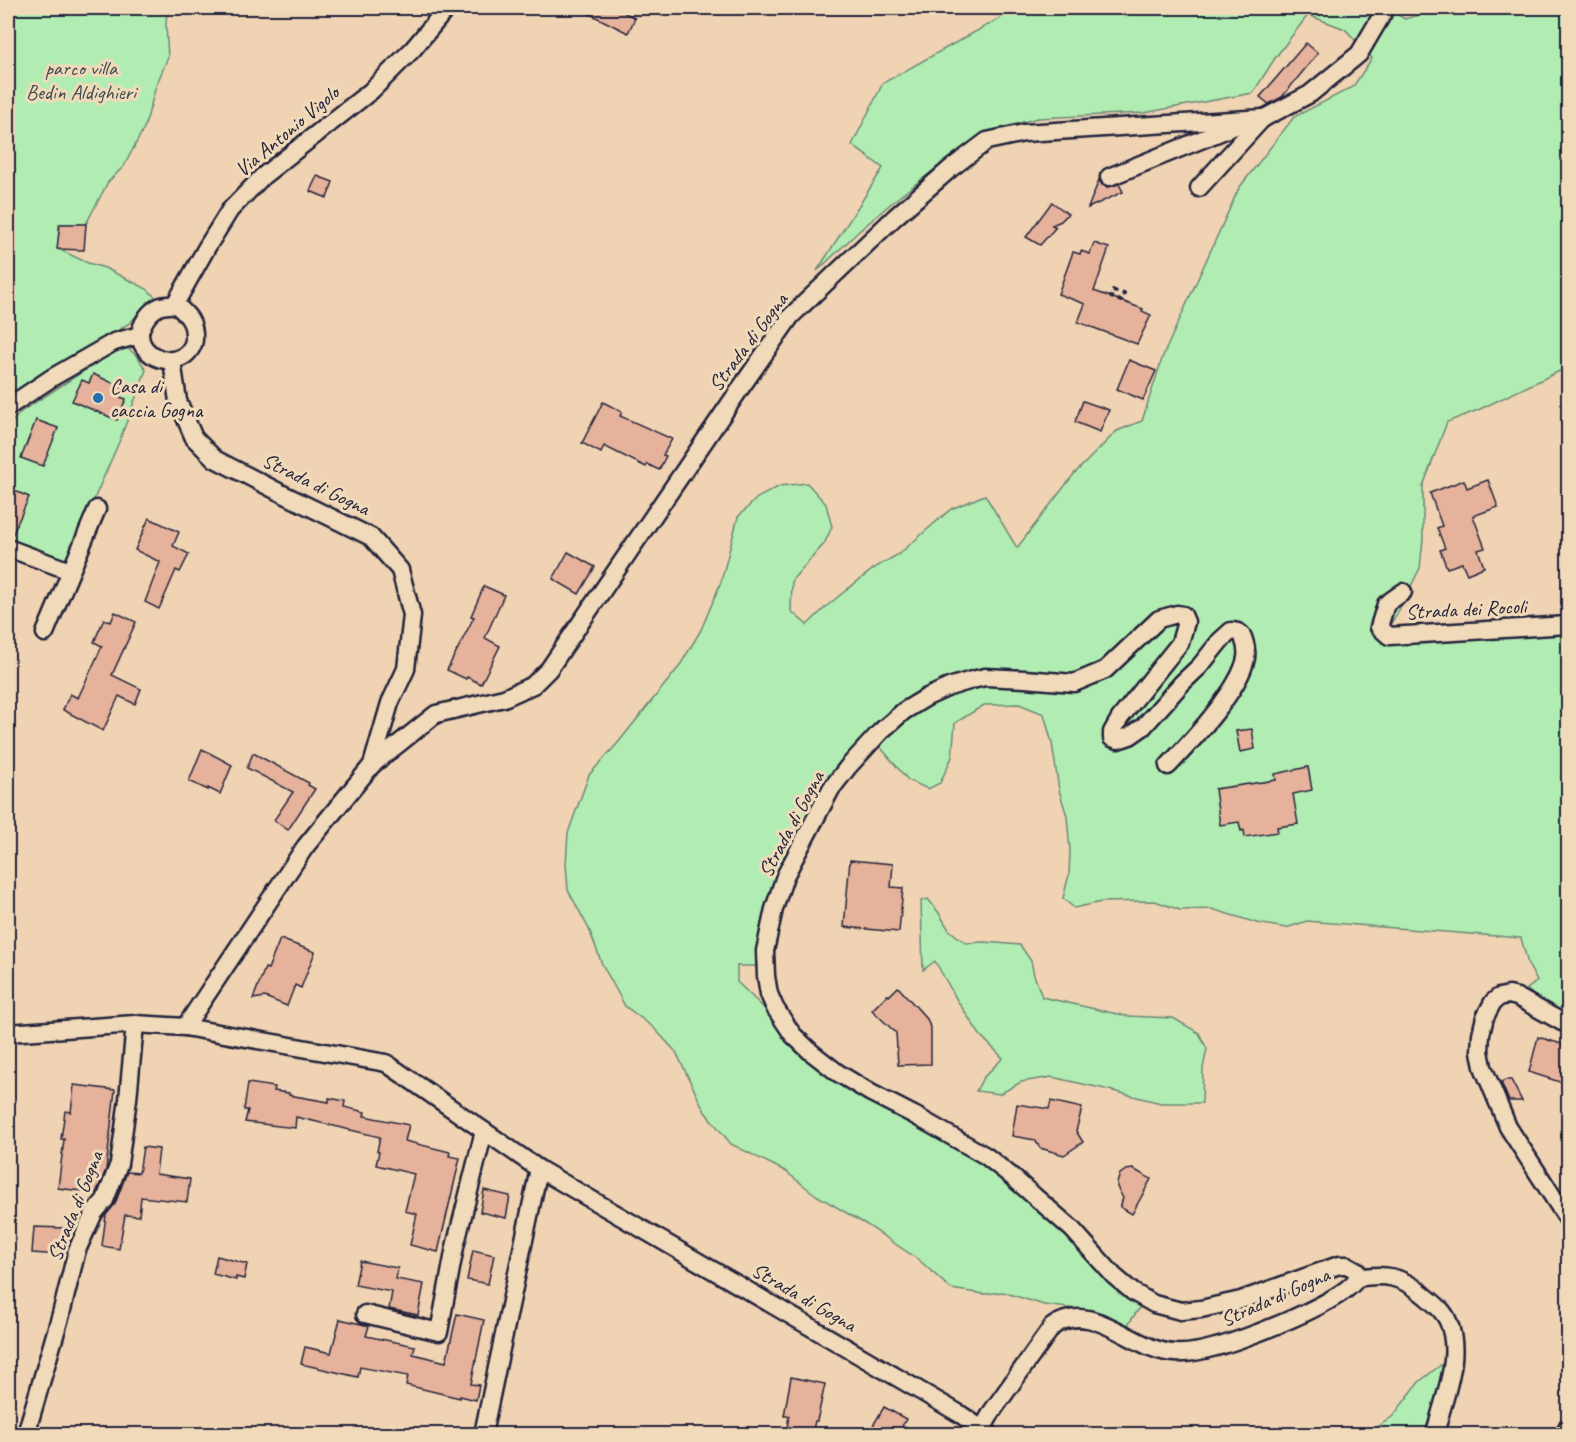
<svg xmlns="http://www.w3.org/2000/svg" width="1576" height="1442" viewBox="0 0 1576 1442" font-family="Caveat,sans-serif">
	<rect width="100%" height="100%" fill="#efd3b3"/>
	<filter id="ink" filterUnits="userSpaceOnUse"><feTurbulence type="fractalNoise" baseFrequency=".0167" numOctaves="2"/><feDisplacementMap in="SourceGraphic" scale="12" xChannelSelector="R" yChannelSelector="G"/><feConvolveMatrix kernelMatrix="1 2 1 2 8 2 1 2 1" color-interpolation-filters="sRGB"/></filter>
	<g filter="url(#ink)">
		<g fill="#b1edb2" stroke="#6a8876" stroke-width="1.5">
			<path d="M8,8H167L166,26L168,57L156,86L145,126L124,166L108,182L86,224H59L58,249L88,263L105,268L147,289L155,297L144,306L131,322L8,402Z"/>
			<path d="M1018,8H1386L1405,19L1426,13L1430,8H1568V367L1478,410L1447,422L1423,486V539L1420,568L1397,614L1385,633L1568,631V1024L1562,1022L1527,989L1537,981L1528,964L1521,938L1307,921L1286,928L1257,923L1212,909L1180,910L1155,901L1101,902L1074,908L1063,898L1069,875L1070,851L1067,816L1059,790L1052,743L1044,714L1019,704L984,705L955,723L952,757L940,783L928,789L908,780L876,742L847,774L781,874L769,966H737V982L767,1011L812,1048L997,1167L1140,1307L1125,1329L1085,1310L1044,1305L1003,1292L984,1294L951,1289L919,1260L867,1225L816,1195L785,1171L731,1144L705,1112L676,1052L654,1028L625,1006L602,964L589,929L568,890L566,864L568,833L589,775L617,744L679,667L701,630L721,582L738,517L757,498L780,486L807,483L826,504L832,527L824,544L792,580L791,611L807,625L827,606L845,591L876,567L899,554L951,509L985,495L1017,548L1074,474L1117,431L1142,421L1163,356L1239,188L1294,117L1353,87L1372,58L1345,29L1308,15L1275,58L1253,93L1143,113L1038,118L990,131L966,145L895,200L858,232L817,271L883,168L852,145L883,83Z"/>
			<path d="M124,345L138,357L146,370L119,442L64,568L8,545V426L22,411Z"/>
			<path d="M928,899L939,913L949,930L966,943L984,942L1020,945L1031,961L1034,975L1042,997L1126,1016L1173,1018L1199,1033L1207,1049L1203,1068L1202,1103H1161L1105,1089L1052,1077L1021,1082L1000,1094L976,1091L983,1078L1003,1058L980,1035L957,1000L935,961L923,970L921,901Z"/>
			<path d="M1451,1357L1430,1434H1368L1393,1416L1419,1382Z"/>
		</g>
		<g fill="#e6b29b" stroke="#22223b" stroke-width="1.5">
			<path d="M578,8H616L635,18L628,33Z"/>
			<path d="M1306,43L1318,53L1282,97L1269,104L1260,97Z"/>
			<path d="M317,176L333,182L327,198L310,191Z"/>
			<path d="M1099,180L1102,185L1107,187L1119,184L1123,192L1088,208Z"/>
			<path d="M1052,202L1068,214L1061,221L1052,225L1056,227L1040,245L1026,237Z"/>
			<path d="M60,224H86L84,250L57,249Z"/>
			<path d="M1094,243L1109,248L1094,291L1143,309L1142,311L1151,315L1137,344L1078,322L1085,304L1058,294L1073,252L1080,254L1081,251L1090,254Z"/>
			<path d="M1129,360L1156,371L1143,400L1117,389Z"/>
			<path d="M93,374L124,388L120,397L126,399L117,420L72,401L82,380L89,383Z"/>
			<path d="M1083,401L1109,410L1100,432L1075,422Z"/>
			<path d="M603,402L622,412L620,416L672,439L663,455L666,456L659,470L647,464L646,467L604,446L601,453L582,443Z"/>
			<path d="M36,420L58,428L43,466L21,458Z"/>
			<path d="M1464,480L1467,488L1488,480L1498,507L1473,516L1485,548L1478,550L1484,567L1467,574L1462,563L1447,568L1440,550L1445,548L1437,528L1442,526L1430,493Z"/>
			<path d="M8,488L29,497L11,538H8Z"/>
			<path d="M149,518L179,532L173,546L189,554L180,572L176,570L159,609L145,602L160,562L135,550Z"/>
			<path d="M568,552L595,567L579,594L553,579Z"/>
			<path d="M484,586L504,595L485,638L500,646L481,684L467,677L466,679L447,670L474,617L471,616Z"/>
			<path d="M115,612L136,622L112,675L141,689L135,704L119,696L103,731L63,710L70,694L78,698L102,646L94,642L104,619L111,622Z"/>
			<path d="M1252,729L1255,749L1240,752L1236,731Z"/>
			<path d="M202,749L232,765L220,794L208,788V790L189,781Z"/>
			<path d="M253,753L309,783L308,785L315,789L288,830L274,820L293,792L247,768Z"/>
			<path d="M1308,767L1312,790L1293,794L1298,824L1277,827L1278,832L1245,837L1244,830L1241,831L1239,822L1220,825L1215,789L1276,780L1275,774Z"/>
			<path d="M850,860L893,864L891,887L903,888L899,932L844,927Z"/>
			<path d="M280,939L315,952L301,988L295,985L287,1006L265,997L253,999L265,968L268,969Z"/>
			<path d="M898,987L927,1019L931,1030V1064L898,1065L896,1033L872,1010L887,995L889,996Z"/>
			<path d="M1538,1037L1569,1046V1085L1529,1072Z"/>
			<path d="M1505,1080H1511L1522,1101H1509L1501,1082Z"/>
			<path d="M248,1083L275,1087L274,1091L289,1093V1095L329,1102V1098L345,1101L344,1107L365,1112L364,1116L409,1125L405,1141L450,1152L449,1156L460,1158L438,1252L410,1245L417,1214L405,1211L414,1174L376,1165L379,1152L377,1151L380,1137L296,1117L295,1128L245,1122L248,1110H244Z"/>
			<path d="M74,1085L115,1090L106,1170L96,1193L58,1188L64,1139H61L65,1111L71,1112Z"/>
			<path d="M1051,1101L1082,1108L1076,1131L1083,1142L1064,1155L1040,1148L1035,1140L1012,1136L1017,1104L1049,1109Z"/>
			<path d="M143,1147L159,1149L156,1174L190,1179L187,1202L141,1197L139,1216L125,1215L119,1249L102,1246L106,1215L115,1204L127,1172L139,1173Z"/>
			<path d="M1133,1169L1151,1179L1132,1214L1120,1207L1123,1198L1117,1187V1183L1120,1174L1126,1170Z"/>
			<path d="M484,1190L510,1196L506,1218L480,1212Z"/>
			<path d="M34,1227L64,1228L61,1255L32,1253Z"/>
			<path d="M473,1250L494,1255L488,1284L467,1280Z"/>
			<path d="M217,1256L247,1264L244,1279L236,1277V1280L213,1274Z"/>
			<path d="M360,1261L398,1268L396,1279L424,1284L418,1315L389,1309L392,1292L355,1285Z"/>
			<path d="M457,1314L484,1320L471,1384L479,1385L476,1400L460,1396V1398L406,1385L408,1376L360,1367L358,1377L301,1364L305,1347L331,1353L340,1319L369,1326L366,1336L415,1346L413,1354L446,1362Z"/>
			<path d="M791,1377L825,1384L817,1421H815L812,1434H786L789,1416H784Z"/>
			<path d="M884,1407L906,1419L898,1434H868Z"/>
		</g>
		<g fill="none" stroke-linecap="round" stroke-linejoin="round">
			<defs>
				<g id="minor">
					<path d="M1109,177L1235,126L1264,118L1310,94L1359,54L1386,8"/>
					<path d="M1199,188L1263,118"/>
					<path d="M175,304L207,247L230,210L263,176L371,91L413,49L447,8"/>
					<path d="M175,304C188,315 195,322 194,339C194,346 188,354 182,357C165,366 140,354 140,334C140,328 144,322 147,317C150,313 156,308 161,306C166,305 171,305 175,304Z"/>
					<path d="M172,361L178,401L194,438L215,459L279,492L371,537L400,570L412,615L406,669L390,703L372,765"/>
					<path d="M8,407L53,377L114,342L140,335"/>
					<path d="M8,548L70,571"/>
					<path d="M1403,592L1386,604L1379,627L1389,636L1568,625"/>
					<path d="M45,633L97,509"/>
					<path d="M1168,766C1190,743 1240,690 1246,658C1247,652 1246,646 1244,640C1242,633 1238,631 1231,631L1220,641L1200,666L1182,683L1143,727L1130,736L1118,740L1112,738V732L1120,718L1180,643L1186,622L1183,615L1177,614L1159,619L1105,670L1074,683L1025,679L985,677L972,680L949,687L927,697L904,711L881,731L848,767L831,789L785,876L774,909L765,951L766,976L769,994L775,1008L793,1035L811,1052L838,1073L871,1093L914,1115L986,1156L1010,1175L1072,1229L1114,1276L1133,1292L1154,1304L1181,1311L1201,1309L1241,1300L1339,1265H1347L1356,1270L1357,1278"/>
					<path d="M1568,1024L1562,1022L1517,997L1509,995L1499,997L1493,1002L1485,1017L1481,1034L1480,1051L1483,1067L1508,1127L1568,1220"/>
					<path d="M185,1027L305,847L372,765L436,714L504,698L533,685L549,669L744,383L791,316L895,217L950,169L987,141L1024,133L1264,118"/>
					<path d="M8,1033L135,1024L185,1027L386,1063L539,1169L960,1414L989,1434"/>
					<path d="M365,1314L439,1332L455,1247L484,1131"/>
					<path d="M982,1429L993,1410L1052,1327C1092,1297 1134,1352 1175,1353C1189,1354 1202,1351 1216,1347C1243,1340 1346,1301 1357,1278C1384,1273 1401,1276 1423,1294C1432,1302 1443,1309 1448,1321C1460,1349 1450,1380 1442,1408C1439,1417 1438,1426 1434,1434"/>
					<path d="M26,1434L61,1314L77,1250L94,1213L105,1200L119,1164L128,1099L135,1024"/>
					<path d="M483,1434L539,1169"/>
					<path d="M1564,1434L1568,1426"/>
				</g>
			</defs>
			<use href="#minor" stroke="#22223b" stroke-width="21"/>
			<g stroke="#22223b" stroke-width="4" stroke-dasharray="4.5 4.5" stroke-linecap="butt">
				<path d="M8,27L15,8"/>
				<path d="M1113,291L1124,294L1121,301L1111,297Z"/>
			</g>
			<use href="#minor" stroke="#f0dab9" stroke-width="16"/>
		</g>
	</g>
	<circle fill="#1f6fb2" stroke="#f0dab9" stroke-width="2" cx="98" cy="398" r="6"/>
	<g text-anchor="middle" stroke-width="6" stroke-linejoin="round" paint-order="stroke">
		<g font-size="21" fill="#3f4b53" stroke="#f0dab9">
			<text x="81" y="75">parco villa<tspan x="81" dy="24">Bedin Aldighieri</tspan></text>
		</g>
		<g font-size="21" fill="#22223b" stroke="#f0dab9">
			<text transform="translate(287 131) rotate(-40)" y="7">Via Antonio Vigolo</text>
			<text transform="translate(748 342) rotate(-53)" y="7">Strada di Gogna</text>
			<text transform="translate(316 484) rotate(26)" y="7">Strada di Gogna</text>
			<text transform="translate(1466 609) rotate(-3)" y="7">Strada dei Rocoli</text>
			<text transform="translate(791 824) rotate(-62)" y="7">Strada di Gogna</text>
			<text transform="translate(75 1206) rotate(-68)" y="7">Strada di Gogna</text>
			<text transform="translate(804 1297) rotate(30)" y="7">Strada di Gogna</text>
			<text transform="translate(1275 1297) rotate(-24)" y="7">Strada di Gogna</text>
		</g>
		<g font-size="21" fill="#22223b" stroke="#f0dab9" text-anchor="start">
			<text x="110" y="393">Casa di<tspan x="110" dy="24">caccia Gogna</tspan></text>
		</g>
	</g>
	<rect width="1576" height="1442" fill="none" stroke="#f0dab9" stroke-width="30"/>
	<rect x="15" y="15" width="1546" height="1412" fill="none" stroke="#22223b" stroke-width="2" filter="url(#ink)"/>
</svg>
